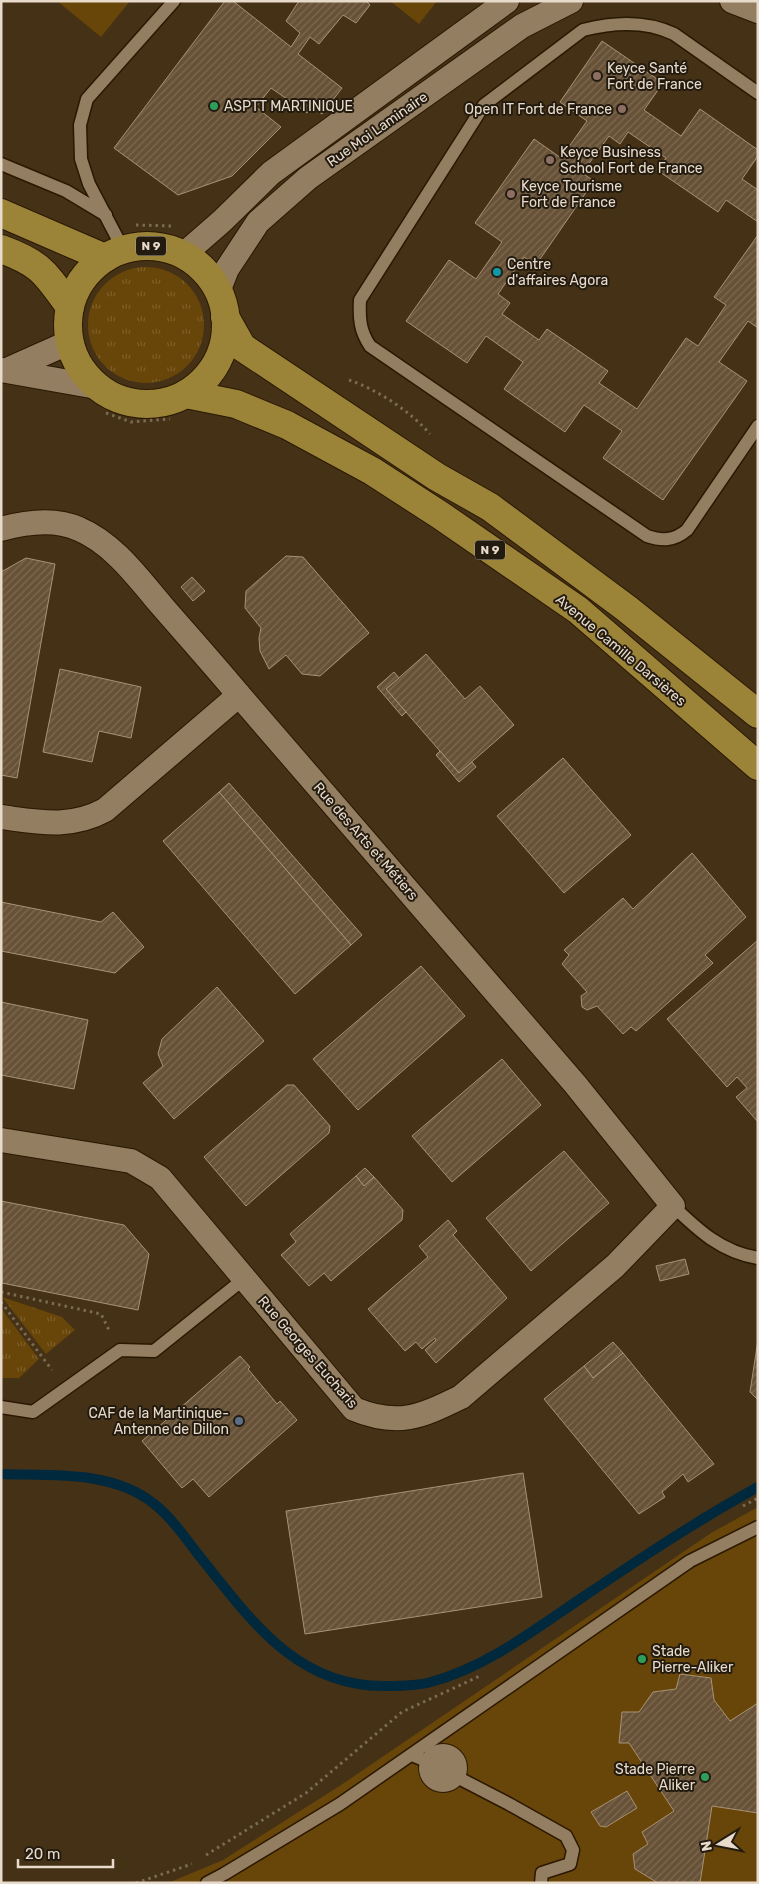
<svg xmlns="http://www.w3.org/2000/svg" width="759" height="1884" viewBox="0 0 759 1884" font-family="Rubik,sans-serif">
	<defs>
		<pattern id="grass-tufts" width="24" height="20" patternUnits="userSpaceOnUse" patternTransform="scale(1.25)"><rect width="24" height="20" fill="#684508"/><path d="M3 7l-1-3M5 7V3M7 7l1-3M15 17l-1-3M17 17v-4M19 17l1-3" fill="none" stroke="#7e5f2b"/></pattern>
		<pattern id="building-hatch" width="6" height="6" patternUnits="userSpaceOnUse" patternTransform="scale(1.25)"><rect width="6" height="6" fill="#675237"/><path d="M-1 1l2-2M0 6l6-6M5 7l2-2" fill="none" stroke="#7d6a53"/></pattern>
	</defs>
	<rect width="100%" height="100%" fill="#443116"/>
	<g fill="url(#grass-tufts)">
		<circle cx="146" cy="325" r="58"/>
		<path d="M2,1297L62,1317L75,1330L46,1354Z"/>
		<path d="M1,1308L39,1359L19,1378H1Z"/>
	</g>
	<g fill="#684508">
		<path d="M57,1H130L101,37Z"/>
		<path d="M390,1H437L419,24Z"/>
		<path d="M758,1507V1883H168L223,1860L341,1785L711,1533Z"/>
	</g>
	<g fill="none" stroke-linecap="round" stroke-linejoin="round">
		<path stroke="#00293e" stroke-width="10" d="M1,1474C51,1476 111,1470 153,1503C170,1516 184,1536 197,1553C249,1617 295,1688 387,1686C401,1686 417,1686 431,1682C486,1667 533,1631 580,1599C638,1560 696,1521 758,1487"/>
	</g>
	<g fill="url(#building-hatch)" stroke="#a89275">
		<path d="M225,1H233L291,47L300,33L286,21L299,1H366L370,5L356,23L343,15L319,44L310,37L298,54L342,88L322,114L311,106L307,113L271,88L256,107L281,127L232,176L178,195L114,148Z"/>
		<path d="M602,41L663,83L644,110L681,136L700,109L758,150V156L742,179L758,190V222L726,200L718,212L657,170L666,158L628,132L620,144L609,136L582,173L594,181L536,265L524,257L498,294L510,303L502,314L539,340L547,329L608,371L599,383L637,409L686,338L698,346L726,305L714,297L758,235V328L748,321L719,362L747,381L663,500L603,458L622,431L584,405L565,432L504,389L523,362L486,336L467,363L406,321L449,260L476,279L502,242L475,223L534,139L561,158L587,121L560,102Z"/>
		<path d="M286,556L303,557L369,633L320,676L302,674L286,655L269,669L260,651L259,638L261,628L245,608L246,591Z"/>
		<path d="M26,558L55,564L17,778L1,775V572Z"/>
		<path d="M192,577L205,591L193,601L181,587Z"/>
		<path d="M426,654L465,699L480,686L514,725L459,773L386,689Z"/>
		<path d="M60,669L141,687L131,738L99,731L92,762L43,752Z"/>
		<path d="M394,672L399,678L386,689L406,712L402,716L377,687Z"/>
		<path d="M440,751L459,773L472,762L476,767L459,782L436,755Z"/>
		<path d="M563,758L631,835L564,893L497,816Z"/>
		<path d="M229,783L362,935L351,945L219,792Z"/>
		<path d="M219,792L351,945L295,994L163,841Z"/>
		<path d="M692,853L746,917L705,955L713,963L636,1031L631,1027L623,1034L597,1006L587,1010L582,1007L581,996L587,992L562,964L569,955L564,950L623,898L633,909Z"/>
		<path d="M1,902L101,922L113,912L144,947L115,973L1,951Z"/>
		<path d="M758,940V1122L736,1097L747,1088L737,1077L727,1087L667,1019Z"/>
		<path d="M421,966L465,1016L358,1110L313,1059Z"/>
		<path d="M217,987L264,1041L174,1119L143,1083L163,1066L158,1054L162,1039Z"/>
		<path d="M1,1002L88,1020L74,1089L1,1075Z"/>
		<path d="M502,1059L541,1105L452,1182L412,1136Z"/>
		<path d="M287,1085H294L330,1126L329,1133L246,1206L204,1157Z"/>
		<path d="M564,1151L609,1203L531,1271L486,1218Z"/>
		<path d="M365,1168L374,1177L364,1186L356,1176Z"/>
		<path d="M356,1176L364,1186L374,1177L403,1210L402,1220L331,1281L324,1273L309,1286L281,1255L296,1242L290,1234Z"/>
		<path d="M1,1201L124,1225L149,1254L138,1310L2,1283Z"/>
		<path d="M448,1220L457,1231L453,1235L507,1298L436,1363L425,1350L436,1340L435,1338L422,1349L416,1342L405,1351L368,1309L428,1257L419,1246Z"/>
		<path d="M685,1259L689,1274L660,1281L656,1266Z"/>
		<path d="M758,1340V1400L750,1392Z"/>
		<path d="M613,1342L623,1353L593,1378L584,1366Z"/>
		<path d="M623,1353L714,1464L688,1482L683,1474L662,1492L665,1497L639,1514L544,1399L584,1366L593,1378Z"/>
		<path d="M240,1356L250,1367L248,1369L277,1404L280,1401L297,1420L209,1497L193,1479L182,1488L142,1441Z"/>
		<path d="M523,1473L542,1597L305,1634L286,1511Z"/>
		<path d="M680,1674L711,1678L714,1700L730,1721L758,1703V1813L712,1806L700,1883H658L635,1869L633,1854L648,1844L642,1832L674,1811L629,1743H619L622,1712H639L653,1692L676,1689Z"/>
		<path d="M627,1791L637,1808L606,1827L600,1826L591,1812Z"/>
	</g>
	<g fill="none" stroke-linecap="round" stroke-linejoin="round">
		<defs>
			<g id="lane">
				<path d="M758,93L674,34C645,20 614,22 583,30L484,105L360,300C359,319 360,331 370,346L647,536C662,541 674,541 687,530L758,426"/>
				<path d="M1,164L66,191L106,215"/>
				<path d="M123,249L89,184L81,159L80,125L87,99L174,1"/>
				<path d="M673,1206C698,1230 721,1252 758,1258"/>
				<path d="M1,1407L33,1412L120,1350L154,1351L245,1278"/>
				<path d="M412,1755L431,1763"/>
				<path d="M453,1775L509,1804L566,1836L573,1850L570,1864L542,1873L541,1883"/>
				<path d="M207,1883L224,1874L340,1804L690,1561L758,1527"/>
			</g>
			<g id="street">
				<path d="M732,1L758,11"/>
				<path d="M183,255L222,221L271,173L507,1"/>
				<path d="M218,292L227,269L258,222L308,178L522,26L571,1"/>
				<path d="M1,370L97,387"/>
				<path d="M7,370L70,342"/>
				<path d="M1,529C26,522 55,518 79,529C114,544 138,578 162,606C188,636 214,665 239,695"/>
				<path d="M1,817C39,822 70,829 105,810L239,695L575,1084L673,1206L615,1266L461,1397C420,1417 398,1427 354,1409L160,1178L131,1161L1,1140"/>
				<circle cx="443" cy="1768" r="12"/>
			</g>
			<g id="primary">
				<path d="M1,213L105,258"/>
				<circle cx="147" cy="325" r="79"/>
				<path d="M1,249C42,264 45,273 70,307"/>
				<path d="M225,317L242,347L437,477L490,507L626,608L758,714"/>
				<path d="M186,394L236,404L287,425L372,471L440,515L578,610L758,766"/>
			</g>
		</defs>
		<use href="#lane" stroke="#2a1800" stroke-width="15"/>
		<use href="#street" stroke="#2a1800" stroke-width="26"/>
		<use href="#primary" stroke="#2a1800" stroke-width="30"/>
		<g stroke="#7c6b54" stroke-width="3" stroke-dasharray="2.5 4" stroke-linecap="butt">
			<path d="M136,225L172,226"/>
			<path d="M349,380C378,390 410,411 430,434"/>
			<path d="M106,413L131,422L170,419"/>
			<path d="M1,1292L101,1314L110,1332"/>
			<path d="M1,1302L52,1370"/>
			<path d="M743,1506L758,1498"/>
			<path d="M206,1855L306,1793L402,1712L482,1675"/>
			<path d="M136,1883L192,1864"/>
		</g>
		<use href="#lane" stroke="#947e61" stroke-width="12"/>
		<use href="#street" stroke="#947e61" stroke-width="24"/>
		<use href="#primary" stroke="#9b8338" stroke-width="28"/>
	</g>
	<g fill="#8d6e63" stroke="#231b0f" stroke-width="2">
		<circle cx="597" cy="76" r="5"/>
		<circle cx="622" cy="109" r="5"/>
		<circle cx="550" cy="160" r="5"/>
		<circle cx="511" cy="194" r="5"/>
	</g>
	<g fill="#2e9e5b" stroke="#231b0f" stroke-width="2">
		<circle cx="214" cy="106" r="5"/>
		<circle cx="642" cy="1659" r="5"/>
		<circle cx="705" cy="1777" r="5"/>
	</g>
	<circle fill="#0f9aa8" stroke="#231b0f" stroke-width="2" cx="497" cy="272" r="5"/>
	<circle fill="#5c6f8a" stroke="#231b0f" stroke-width="2" cx="239" cy="1421" r="5"/>
	<g text-anchor="middle" stroke-width="4" stroke-linejoin="round" paint-order="stroke">
		<g fill="#231b0f" stroke="#ada193" stroke-width="1">
			<rect x="136" y="236.5" width="30" height="19" rx="4"/>
			<rect x="475" y="540.5" width="30" height="19" rx="4"/>
		</g>
		<g font-size="12" font-weight="bold" fill="#e8dbcc">
			<text x="151" y="250">N 9</text>
			<text x="490" y="554">N 9</text>
		</g>
		<g font-size="14" fill="#e8dbcc" stroke="#231b0f" text-anchor="start">
			<text x="607" y="73">Keyce Santé<tspan x="607" dy="16">Fort de France</tspan></text>
			<text x="224" y="111">ASPTT MARTINIQUE</text>
			<text x="612" y="114" text-anchor="end">Open IT Fort de France</text>
			<text x="560" y="157">Keyce Business<tspan x="560" dy="16">School Fort de France</tspan></text>
			<text x="521" y="191">Keyce Tourisme<tspan x="521" dy="16">Fort de France</tspan></text>
			<text x="507" y="269">Centre<tspan x="507" dy="16">d'affaires Agora</tspan></text>
			<text x="229" y="1418" text-anchor="end">CAF de la Martinique-<tspan x="229" dy="16">Antenne de Dillon</tspan></text>
			<text x="652" y="1656">Stade<tspan x="652" dy="16">Pierre-Aliker</tspan></text>
			<text x="695" y="1774" text-anchor="end">Stade Pierre<tspan x="695" dy="16">Aliker</tspan></text>
		</g>
		<g font-size="14" fill="#e8dbcc" stroke="#231b0f">
			<text transform="translate(377 129) rotate(-35)" y="5">Rue Moi Laminaire</text>
			<text transform="translate(621 650) rotate(40)" y="5">Avenue Camille Darsières</text>
			<text transform="translate(366 841) rotate(49)" y="5">Rue des Arts et Métiers</text>
			<text transform="translate(308 1352) rotate(49)" y="5">Rue Georges Eucharis</text>
		</g>
	</g>
	<rect width="759" height="1884" fill="none" stroke="#e8dbcc" stroke-width="5"/>
	<g transform="translate(719 1844) rotate(260)" stroke="#231b0f" stroke-width="4" paint-order="stroke">
	<path d="M0-4L9 19L0 12L-9 19Z" fill="#e8dbcc"/>
	<text y="-8" font-size="14" font-weight="bold" text-anchor="middle" fill="#e8dbcc">N</text>
	</g>
	<path d="M18 1859v8h95v-8" fill="none" stroke="#e8dbcc" stroke-width="2.5"/>
	<text x="25" y="1859" font-size="15" fill="#e8dbcc" stroke="#231b0f" stroke-width="4" paint-order="stroke">20 m</text>
</svg>
